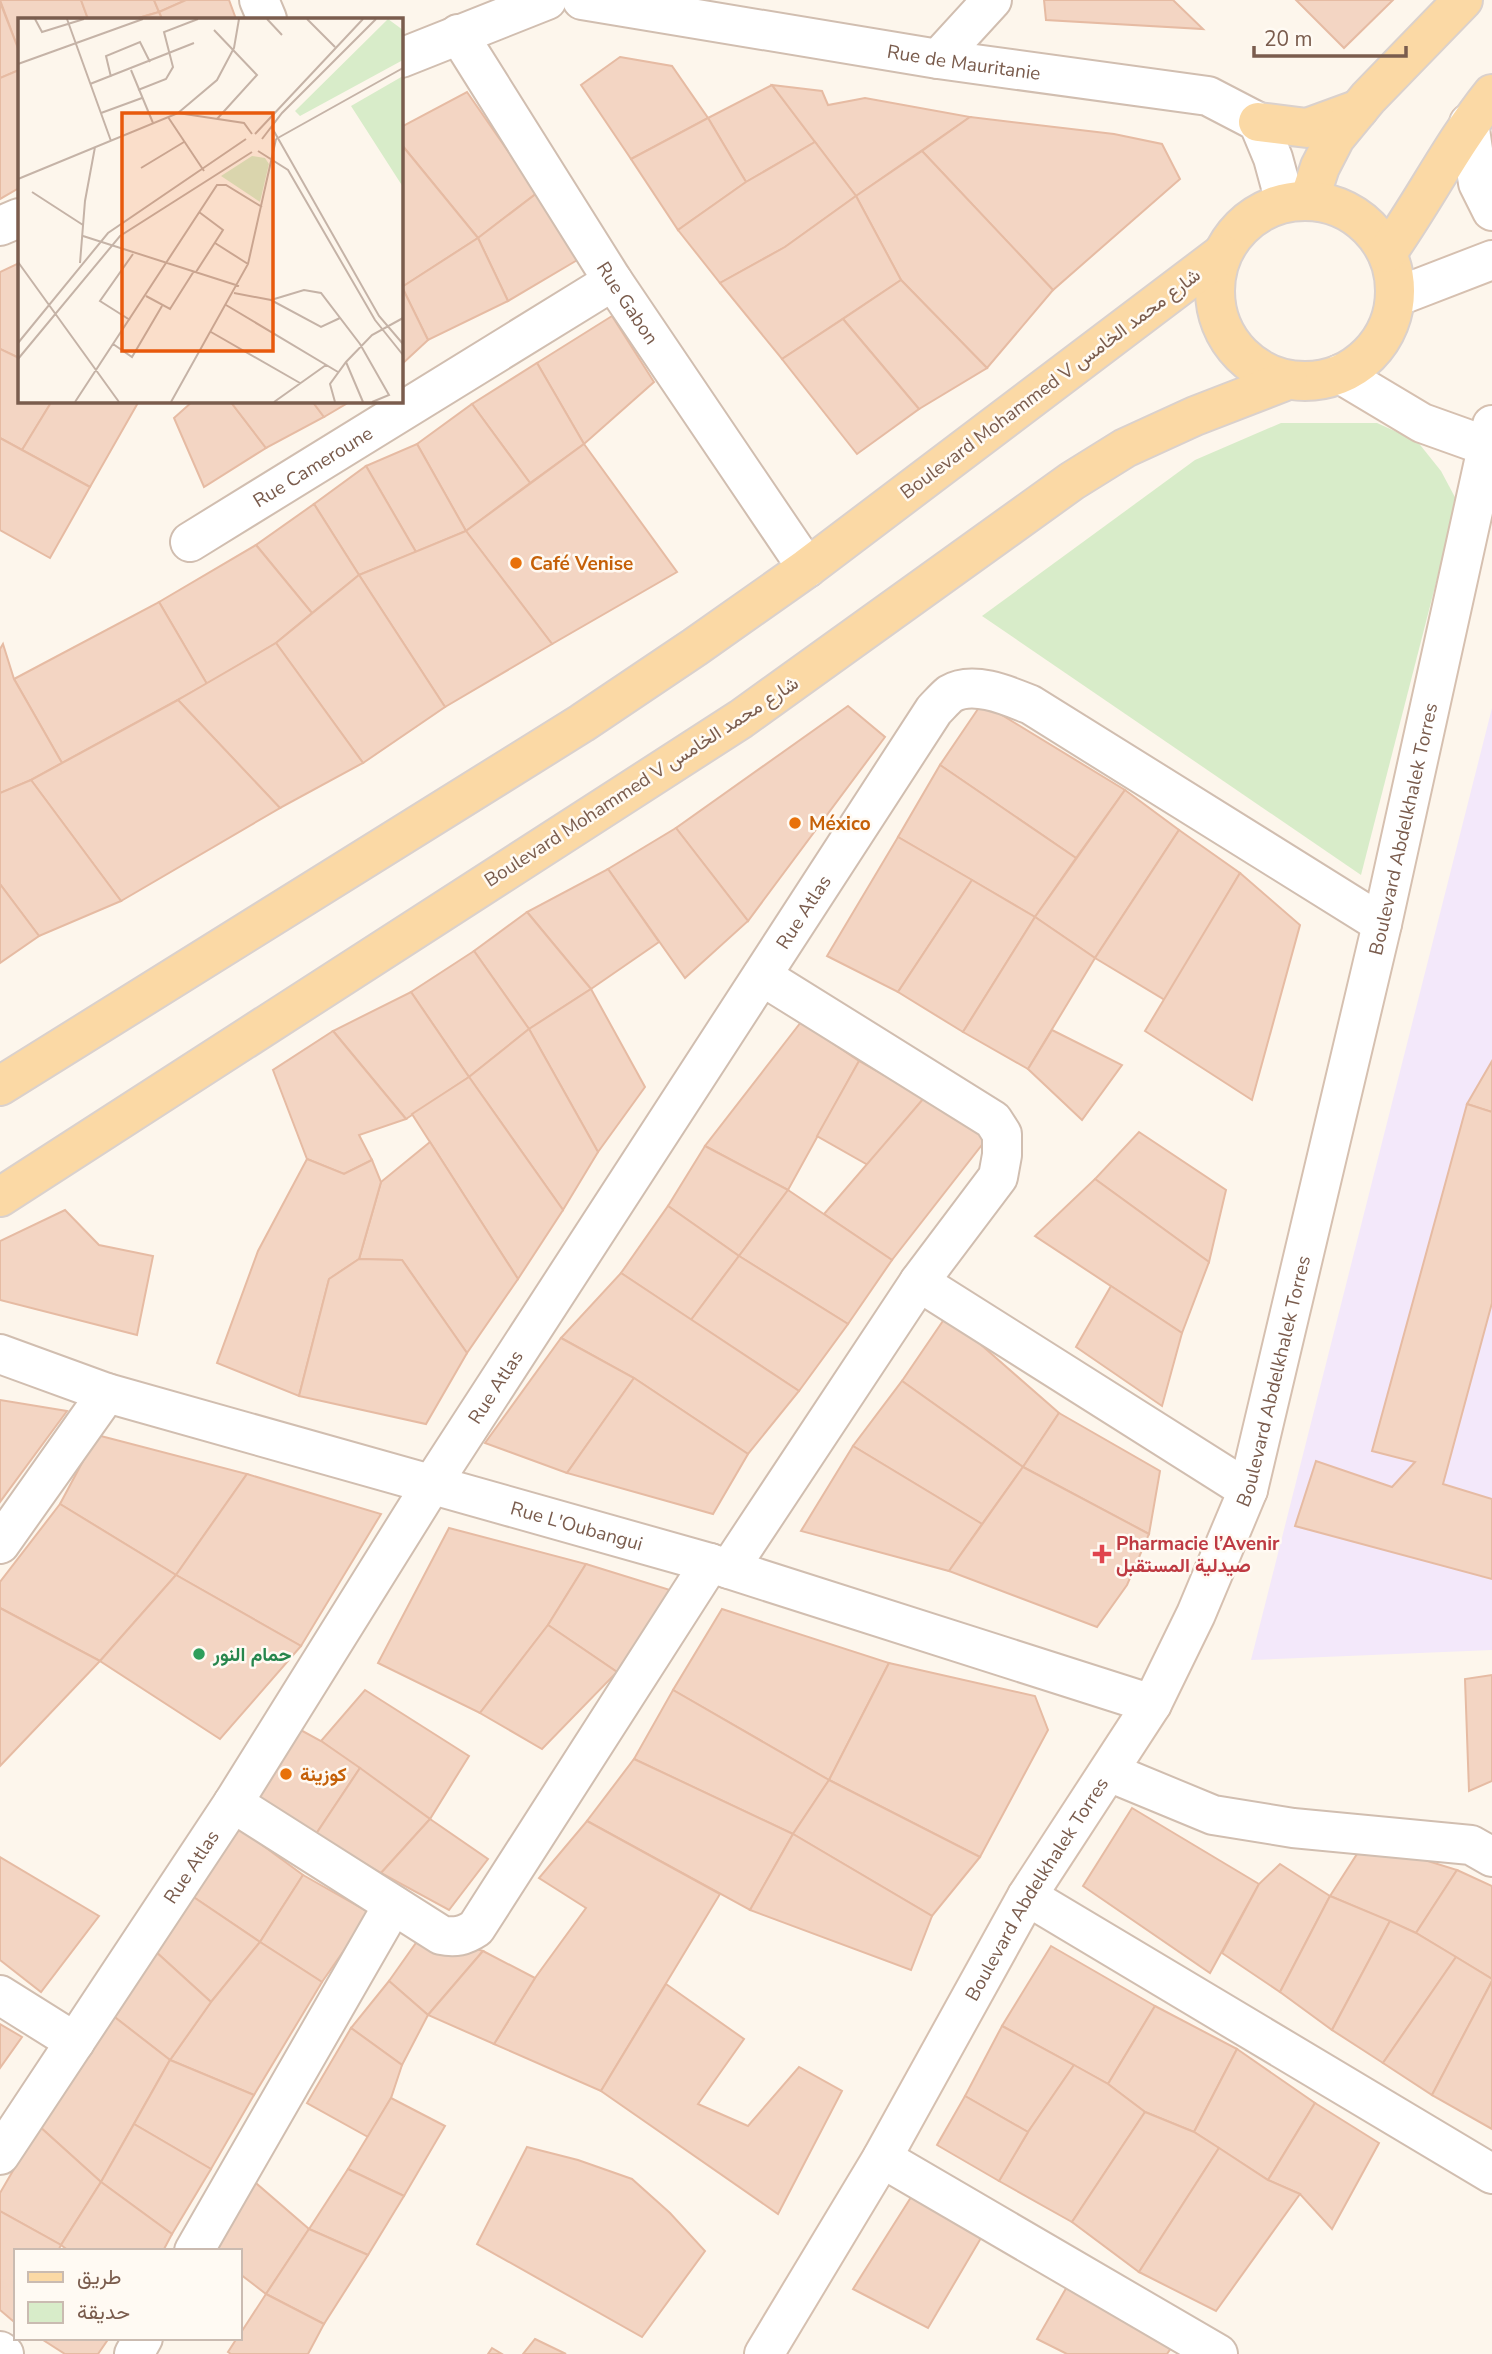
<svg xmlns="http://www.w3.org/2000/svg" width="1492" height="2354" viewBox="0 0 1492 2354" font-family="'Nunito Sans',Vazirmatn,sans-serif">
	<rect width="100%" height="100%" fill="#fdf6ec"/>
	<path fill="#f3e8fa" d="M1492,708V1650L1251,1660Z"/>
	<path fill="#d8ecc9" d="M1281,423H1377L1417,441L1441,471L1457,501L1361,875L982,616L1195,460Z"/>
	<g fill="#f3d5c3" stroke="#e6bba3" stroke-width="2">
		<path d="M0,0H81L88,19H19V51Z"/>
		<path d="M81,0H154L159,12L135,19H88Z"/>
		<path d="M154,0H186L159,12Z"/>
		<path d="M186,0H229L236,19H162L159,12Z"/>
		<path d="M1044,0H1173L1203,29L1046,20Z"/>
		<path d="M1296,0H1393L1344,48Z"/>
		<path d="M0,2L19,51V70L0,78Z"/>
		<path d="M159,12L162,19H135Z"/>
		<path d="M620,57L672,66L708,118L631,159L581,85Z"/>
		<path d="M19,70V188L0,199V78Z"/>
		<path d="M772,85L815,142L746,182L708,118Z"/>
		<path d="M772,85L822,91L828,105L865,98L970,117L856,196Z"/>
		<path d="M467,92L537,193L478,238L401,144V127Z"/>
		<path d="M970,117L1114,134L1162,144L1180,179L1053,290L922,151Z"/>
		<path d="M708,118L746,182L678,230L631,159Z"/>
		<path d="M815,142L856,196L785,247L720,283L678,230L746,182Z"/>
		<path d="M401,144L478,238L402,287L401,285Z"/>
		<path d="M922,151L1053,290L987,368L901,280L856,196Z"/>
		<path d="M537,193L579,259L508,301L478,238Z"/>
		<path d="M856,196L901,280L782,359L720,283L785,247Z"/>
		<path d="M478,238L508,301L428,340L402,287Z"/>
		<path d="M19,263V358L0,349V272Z"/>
		<path d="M901,280L987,368L919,409L843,319Z"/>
		<path d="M402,287L428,340L401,365V288Z"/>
		<path d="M612,316L654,382L584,444L537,363Z"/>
		<path d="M843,319L919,409L857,454L782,359Z"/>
		<path d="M0,349L19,358V401H52L22,450L0,438Z"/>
		<path d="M537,363L584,444L530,483L472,404Z"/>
		<path d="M52,401H139L90,487L22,450Z"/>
		<path d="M193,401H230L266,448L204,487L174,418Z"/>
		<path d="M230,401H312L324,417L266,448Z"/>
		<path d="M312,401H351L324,417Z"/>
		<path d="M472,404L530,483L466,531L417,444Z"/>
		<path d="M0,438L90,487L50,558L0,530Z"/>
		<path d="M417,444L466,531L416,552L366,466Z"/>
		<path d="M584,444L677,572L552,644L466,531Z"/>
		<path d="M366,466L416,552L359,575L314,504Z"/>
		<path d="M314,504L359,575L312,613L256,545Z"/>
		<path d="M466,531L552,644L445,707L359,575Z"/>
		<path d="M256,545L312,613L276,643L207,684L159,602Z"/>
		<path d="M359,575L445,707L363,763L276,643Z"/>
		<path d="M159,602L207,684L62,763L14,679Z"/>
		<path d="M276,643L363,763L280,808L178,700Z"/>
		<path d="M3,644L14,679L62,763L31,780L0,793V649Z"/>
		<path d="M178,700L280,808L121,901L31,780Z"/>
		<path d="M982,703L1125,790L1076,858L940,765Z"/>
		<path d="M848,706L885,737L748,921L676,828Z"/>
		<path d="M940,765L1076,858L1035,917L898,837Z"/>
		<path d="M31,780L121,901L39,936L0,884V793Z"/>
		<path d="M1125,790L1179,830L1095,958L1035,917Z"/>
		<path d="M676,828L748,921L685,978L608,869Z"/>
		<path d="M1179,830L1240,873L1165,1000L1095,958Z"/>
		<path d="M898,837L972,880L898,992L827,956Z"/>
		<path d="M608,869L659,942L591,989L527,912Z"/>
		<path d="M1240,873L1300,925L1252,1100L1145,1031Z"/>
		<path d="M972,880L1035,917L963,1032L898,992Z"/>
		<path d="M0,884L39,936L0,963Z"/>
		<path d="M527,912L591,989L529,1029L474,951Z"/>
		<path d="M1035,917L1095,958L1028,1069L963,1032Z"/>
		<path d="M474,951L529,1029L469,1077L411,992Z"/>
		<path d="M591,989L645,1087L598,1152L529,1029Z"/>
		<path d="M411,992L469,1077L406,1119L333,1031Z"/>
		<path d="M801,1022L859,1061L788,1190L705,1146Z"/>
		<path d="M529,1029L598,1152L563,1210L469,1077Z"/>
		<path d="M1052,1030L1122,1065L1082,1120L1028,1069Z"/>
		<path d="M333,1031L406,1119L359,1135L372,1160L344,1174L307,1159L273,1070Z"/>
		<path d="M859,1061L924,1098L868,1165L817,1136Z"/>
		<path d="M1492,1061V1112L1467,1104Z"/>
		<path d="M469,1077L563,1210L518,1279L412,1114Z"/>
		<path d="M924,1098L988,1137L892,1260L824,1214Z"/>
		<path d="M1467,1104L1492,1112V1303L1443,1484L1492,1499V1579L1295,1526L1316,1461L1392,1487L1415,1462L1372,1451Z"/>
		<path d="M1139,1132L1226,1190L1209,1262L1095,1179Z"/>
		<path d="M430,1142L518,1279L467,1353L402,1260L359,1259L381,1182Z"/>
		<path d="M705,1146L788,1190L739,1256L668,1206Z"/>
		<path d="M307,1159L344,1174L372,1160L381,1182L359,1259L329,1279L299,1396L217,1363L258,1251Z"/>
		<path d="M1095,1179L1209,1262L1182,1333L1035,1236Z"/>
		<path d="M788,1190L892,1260L848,1324L739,1256Z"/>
		<path d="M668,1206L739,1256L691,1320L621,1273Z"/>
		<path d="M65,1210L99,1245L153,1256L137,1335L0,1300V1241Z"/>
		<path d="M739,1256L848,1324L799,1391L691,1320Z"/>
		<path d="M359,1259L402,1260L467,1353L426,1424L299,1396L329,1279Z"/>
		<path d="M621,1273L799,1391L748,1454L634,1378L561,1338Z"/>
		<path d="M1111,1286L1182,1333L1162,1406L1076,1347Z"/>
		<path d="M947,1315L1059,1413L1023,1467L902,1381Z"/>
		<path d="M561,1338L634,1378L567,1473L485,1443Z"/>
		<path d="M634,1378L748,1454L713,1514L567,1473Z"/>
		<path d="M902,1381L1023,1467L982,1524L853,1446Z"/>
		<path d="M0,1400L67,1411L0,1502Z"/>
		<path d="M1059,1413L1160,1471L1149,1534L1023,1467Z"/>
		<path d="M97,1435L247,1474L176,1575L60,1504Z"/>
		<path d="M853,1446L982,1524L949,1571L801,1531Z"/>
		<path d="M1023,1467L1149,1534L1127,1585L1097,1627L949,1571Z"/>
		<path d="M247,1474L381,1514L301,1646L176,1575Z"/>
		<path d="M60,1504L176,1575L100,1661L0,1608V1582Z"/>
		<path d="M449,1528L586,1564L548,1625L480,1713L378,1663Z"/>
		<path d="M586,1564L670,1590L617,1672L548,1625Z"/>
		<path d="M176,1575L301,1646L220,1739L100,1661Z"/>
		<path d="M0,1608L100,1661L0,1766Z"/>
		<path d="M722,1609L889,1663L829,1780L673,1690Z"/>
		<path d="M548,1625L617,1672L542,1749L480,1713Z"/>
		<path d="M889,1663L1035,1696L1048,1730L980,1857L829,1780Z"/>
		<path d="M1492,1675V1781L1469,1791L1465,1679Z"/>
		<path d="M365,1690L469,1756L430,1819L321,1741Z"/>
		<path d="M673,1690L829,1780L793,1834L634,1759Z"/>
		<path d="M297,1728L321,1741L360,1768L316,1834L247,1802Z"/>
		<path d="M634,1759L793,1834L750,1910L587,1821Z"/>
		<path d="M360,1768L430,1819L381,1873L316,1834Z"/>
		<path d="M829,1780L980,1857L932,1916L793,1834Z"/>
		<path d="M1132,1808L1259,1884L1210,1973L1083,1886Z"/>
		<path d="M430,1819L488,1859L449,1910L381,1873Z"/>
		<path d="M587,1821L720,1894L601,2091L494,2044L535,1978L586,1908L539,1878Z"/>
		<path d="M239,1828L303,1875L260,1942L192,1896Z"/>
		<path d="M793,1834L932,1916L911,1970L750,1910Z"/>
		<path d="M1402,1853L1457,1870L1416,1933L1330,1896L1357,1854Z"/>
		<path d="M0,1857L99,1916L41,1992L0,1960Z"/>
		<path d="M1280,1864L1330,1896L1280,1992L1222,1953L1259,1884Z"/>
		<path d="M1457,1870L1492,1886V1979L1416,1933Z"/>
		<path d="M303,1875L370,1913L322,1982L260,1942Z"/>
		<path d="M192,1896L260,1942L211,2002L155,1951Z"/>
		<path d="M1330,1896L1390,1921L1332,2030L1280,1992Z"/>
		<path d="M1390,1921L1416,1933L1456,1957L1383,2063L1332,2030Z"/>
		<path d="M423,1933L483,1951L428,2015L389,1981Z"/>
		<path d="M260,1942L322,1982L254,2095L170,2060L211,2002Z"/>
		<path d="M1051,1946L1155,2006L1108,2084L1002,2026Z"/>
		<path d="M155,1951L211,2002L170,2060L112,2015Z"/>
		<path d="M483,1951L535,1978L494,2044L428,2015Z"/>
		<path d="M1456,1957L1492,1979V1981L1432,2095L1383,2063Z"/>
		<path d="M389,1981L428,2015L402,2065L351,2028Z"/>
		<path d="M1492,1981V2129L1432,2095Z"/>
		<path d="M666,1984L744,2039L698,2104L748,2126L799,2067L842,2091L778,2214L601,2091Z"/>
		<path d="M1155,2006L1237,2049L1194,2132L1145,2112L1108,2084Z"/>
		<path d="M112,2015L170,2060L101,2182L39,2126Z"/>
		<path d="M0,2024L22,2037L0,2068Z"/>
		<path d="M1002,2026L1074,2065L1028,2132L965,2096Z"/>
		<path d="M351,2028L402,2065L391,2098L368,2137L307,2103Z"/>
		<path d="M1237,2049L1315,2103L1268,2180L1194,2132Z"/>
		<path d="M170,2060L254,2095L211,2169L134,2124Z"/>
		<path d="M1074,2065L1108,2084L1145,2112L1072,2222L999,2181L1028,2132Z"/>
		<path d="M965,2096L1028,2132L999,2181L937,2145Z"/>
		<path d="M391,2098L445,2126L404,2196L348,2169Z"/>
		<path d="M1315,2103L1379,2143L1332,2229L1300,2194L1268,2180Z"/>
		<path d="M1145,2112L1194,2132L1219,2148L1139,2272L1072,2222Z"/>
		<path d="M134,2124L211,2169L172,2234L101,2182Z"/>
		<path d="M39,2126L101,2182L61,2245L0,2211V2193Z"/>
		<path d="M527,2147L578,2160L632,2179L670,2213L705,2251L642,2337L477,2244Z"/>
		<path d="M1219,2148L1268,2180L1300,2194L1216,2311L1139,2272Z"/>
		<path d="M348,2169L404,2196L368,2255L309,2229Z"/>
		<path d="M249,2177L309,2229L266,2294L240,2274V2251H209Z"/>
		<path d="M101,2182L172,2234L163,2251H69L61,2245Z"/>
		<path d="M913,2194L984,2233L928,2328L853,2289Z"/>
		<path d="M0,2211L61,2245L58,2251H16V2316L13,2321L0,2310Z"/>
		<path d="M309,2229L368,2255L324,2324L266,2294Z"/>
		<path d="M1072,2278L1177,2339L1167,2354H1067L1037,2339Z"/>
		<path d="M266,2294L324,2324L308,2354H231L228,2352L237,2338H240V2334Z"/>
		<path d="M40,2338H109L98,2354H65Z"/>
		<path d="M535,2339L566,2354H523Z"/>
		<path d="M492,2348L502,2354H488Z"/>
	</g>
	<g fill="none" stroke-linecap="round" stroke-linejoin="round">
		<defs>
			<g id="street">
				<path d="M259,0L267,19"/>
				<path id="s1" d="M582,0L938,59L1208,96L1258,122L1273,158L1285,202"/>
				<path id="s2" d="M458,34L613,281L807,568"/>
				<path d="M401,58L547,0"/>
				<path d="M938,59L992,0"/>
				<path d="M0,226L19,218"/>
				<path id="s3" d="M190,542L613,281"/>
				<path d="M919,1282L1248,1490"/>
				<path id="s4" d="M0,1354L107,1393L710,1563L1152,1704"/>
				<path d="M0,1544L107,1393"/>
				<path d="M729,1569L919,1282L998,1177L1002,1155V1134L993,1120L762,976"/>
				<path d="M1109,1772L1213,1815L1293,1828L1471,1845L1492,1857"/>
				<path d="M233,1803L441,1935C455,1938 464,1936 476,1928L710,1563"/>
				<path d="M1027,1896L1492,2174"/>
				<path d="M0,1995L75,2042"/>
				<path id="s5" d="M0,2155L233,1803L432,1484L934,710C939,705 945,698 950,694C973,680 1009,696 1031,705L1382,924"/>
				<path d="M882,2158L1218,2354"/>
				<path d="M194,2251L393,1905"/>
				<path d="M0,2351L4,2354"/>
				<path d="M134,2354L143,2338"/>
			</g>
			<g id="secondary">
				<path d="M1469,123L1478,183L1492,211"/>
				<path d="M1396,297L1492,260"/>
				<path d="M1340,374L1422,423L1492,448"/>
				<path id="s6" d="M764,2354L882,2158L1027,1896L1152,1704L1196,1614L1248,1490L1382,924L1492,425"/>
			</g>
			<g id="primary">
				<path d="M1258,122L1307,128L1359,109"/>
				<path d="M1309,200L1320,167L1335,138L1368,98L1463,0"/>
				<circle cx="1305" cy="291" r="90"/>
				<path d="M1387,253C1424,201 1452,144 1492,94"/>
				<path d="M0,1086L582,723L695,647L807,568L1222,254"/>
				<path d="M0,1197L741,719L1072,481L1125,448L1195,416L1288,380"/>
			</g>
		</defs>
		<use href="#street" stroke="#d1beb0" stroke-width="42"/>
		<use href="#secondary" stroke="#d6c0b0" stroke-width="42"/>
		<use href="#primary" stroke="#dad1cd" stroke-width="42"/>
		<use href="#street" stroke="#fff" stroke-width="38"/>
		<use href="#secondary" stroke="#fff" stroke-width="38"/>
		<use href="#primary" stroke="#fbd9a5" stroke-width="38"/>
	</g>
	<g fill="#e8710a" stroke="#fffaf3" stroke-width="2.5">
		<circle cx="516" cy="563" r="7"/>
		<circle cx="795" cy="823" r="7"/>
		<circle cx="286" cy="1774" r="7"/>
	</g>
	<path fill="#e0444e" stroke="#fffaf3" stroke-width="2.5" d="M1098.5 1543.5h7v7h7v7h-7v7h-7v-7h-7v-7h7z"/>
	<circle fill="#2e9e5b" stroke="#fffaf3" stroke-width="2.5" cx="199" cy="1654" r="7"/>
	<g text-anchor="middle" stroke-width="5" stroke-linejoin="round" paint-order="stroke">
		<g font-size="19" fill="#7a5c4d" stroke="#fffaf3">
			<text dy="7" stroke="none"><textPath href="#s1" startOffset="387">Rue de Mauritanie</textPath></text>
			<text dy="7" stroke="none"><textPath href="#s2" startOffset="318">Rue Gabon</textPath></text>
			<text transform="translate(1050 383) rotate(-37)" y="7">Boulevard Mohammed V شارع محمد الخامس</text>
			<text dy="7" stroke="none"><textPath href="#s3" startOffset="144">Rue Cameroune</textPath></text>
			<text transform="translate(641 781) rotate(-33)" y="7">Boulevard Mohammed V شارع محمد الخامس</text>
			<text dy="7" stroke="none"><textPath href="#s6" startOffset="1671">Boulevard Abdelkhalek Torres</textPath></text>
			<text dy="7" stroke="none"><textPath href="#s5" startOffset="1480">Rue Atlas</textPath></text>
			<text dy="7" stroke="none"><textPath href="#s6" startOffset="1104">Boulevard Abdelkhalek Torres</textPath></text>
			<text dy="7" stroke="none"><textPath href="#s5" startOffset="914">Rue Atlas</textPath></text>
			<text dy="7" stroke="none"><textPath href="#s4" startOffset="602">Rue L'Oubangui</textPath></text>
			<text dy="7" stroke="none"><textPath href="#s5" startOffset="346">Rue Atlas</textPath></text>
			<text dy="7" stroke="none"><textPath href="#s6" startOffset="539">Boulevard Abdelkhalek Torres</textPath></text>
		</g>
		<g font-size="19" font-weight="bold" fill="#c56008" stroke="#fffaf3" text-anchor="start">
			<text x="530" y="570">Café Venise</text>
			<text x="809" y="830">México</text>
			<text x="300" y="1781">كوزينة</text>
		</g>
		<g font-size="19" font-weight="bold" fill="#be3a42" stroke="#fffaf3" text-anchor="start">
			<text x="1116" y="1550">Pharmacie l’Avenir<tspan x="1116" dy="22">صيدلية المستقبل</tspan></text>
		</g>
		<g font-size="19" font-weight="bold" fill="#27864d" stroke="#fffaf3" text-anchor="start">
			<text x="213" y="1661">حمام النور</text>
		</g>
	</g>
	<g transform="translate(18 18)">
		<rect width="385" height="385" fill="#fdf6ec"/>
		<path d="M370,1L385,12V42L282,98L277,93ZM385,58V169L333,88ZM234,138L247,140L251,146L242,184L203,158Z" fill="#d8ecc9"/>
		<path fill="none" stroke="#c5b3a7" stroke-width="2" d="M17,1L24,14L66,1M49,1L93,123M249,1L264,17M289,1L317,29M196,12L239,57L199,101M0,46L125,1M113,52L135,105M93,59L88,38L122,24L132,44M72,66L176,25M120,72L148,61L155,49L146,14L180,1M83,95L124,80M160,95L199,62L216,30L221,1M150,99L186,153M253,108L361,298L385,326M237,116L345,1M244,121L264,95L358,1M258,121L385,50M240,133L270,152L357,302L385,337M123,150L166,124M0,161L160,95L226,105L234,116M14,174L65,207M65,218L221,268M197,225L230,246M0,244L101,384M62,245L67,183L77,129M178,254L205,212L181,194M216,275L253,282L303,309L322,300M128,278L152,291L176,253M253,282L286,272L303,275L342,326L371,377L354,384M208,287L320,354M112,302L82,283L115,236M193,314L282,365M0,325L90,215L228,121M95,326L114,339L144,288M0,341L102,218L234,134M328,344L345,384M57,384L199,167H208L244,189M153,384L230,246L258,121M256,384L308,347M317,384L312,366L328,344L354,317L385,300"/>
		<path fill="#e8590c" fill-opacity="0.15" stroke="#e8590c" stroke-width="3.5" d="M104,95H255V333H104Z"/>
		<rect width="385" height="385" fill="none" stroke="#7a5c4d" stroke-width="3.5"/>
	</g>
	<rect x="14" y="2249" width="228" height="91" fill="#fffaf3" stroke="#cabbb1" stroke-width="2"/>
	<rect x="28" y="2272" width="35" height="10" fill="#fbd9a5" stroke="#cabbb1" stroke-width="2"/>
	<text x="77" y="2284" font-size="21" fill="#7a5c4d">طريق</text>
	<rect x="28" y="2302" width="35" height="21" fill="#d8ecc9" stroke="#cabbb1" stroke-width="2"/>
	<text x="77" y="2319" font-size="21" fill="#7a5c4d">حديقة</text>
	<path d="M1254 46v10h152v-10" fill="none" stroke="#7a5c4d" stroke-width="3.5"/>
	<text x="1264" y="46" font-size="21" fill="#7a5c4d" stroke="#fffaf3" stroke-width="5" paint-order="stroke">20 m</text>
</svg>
